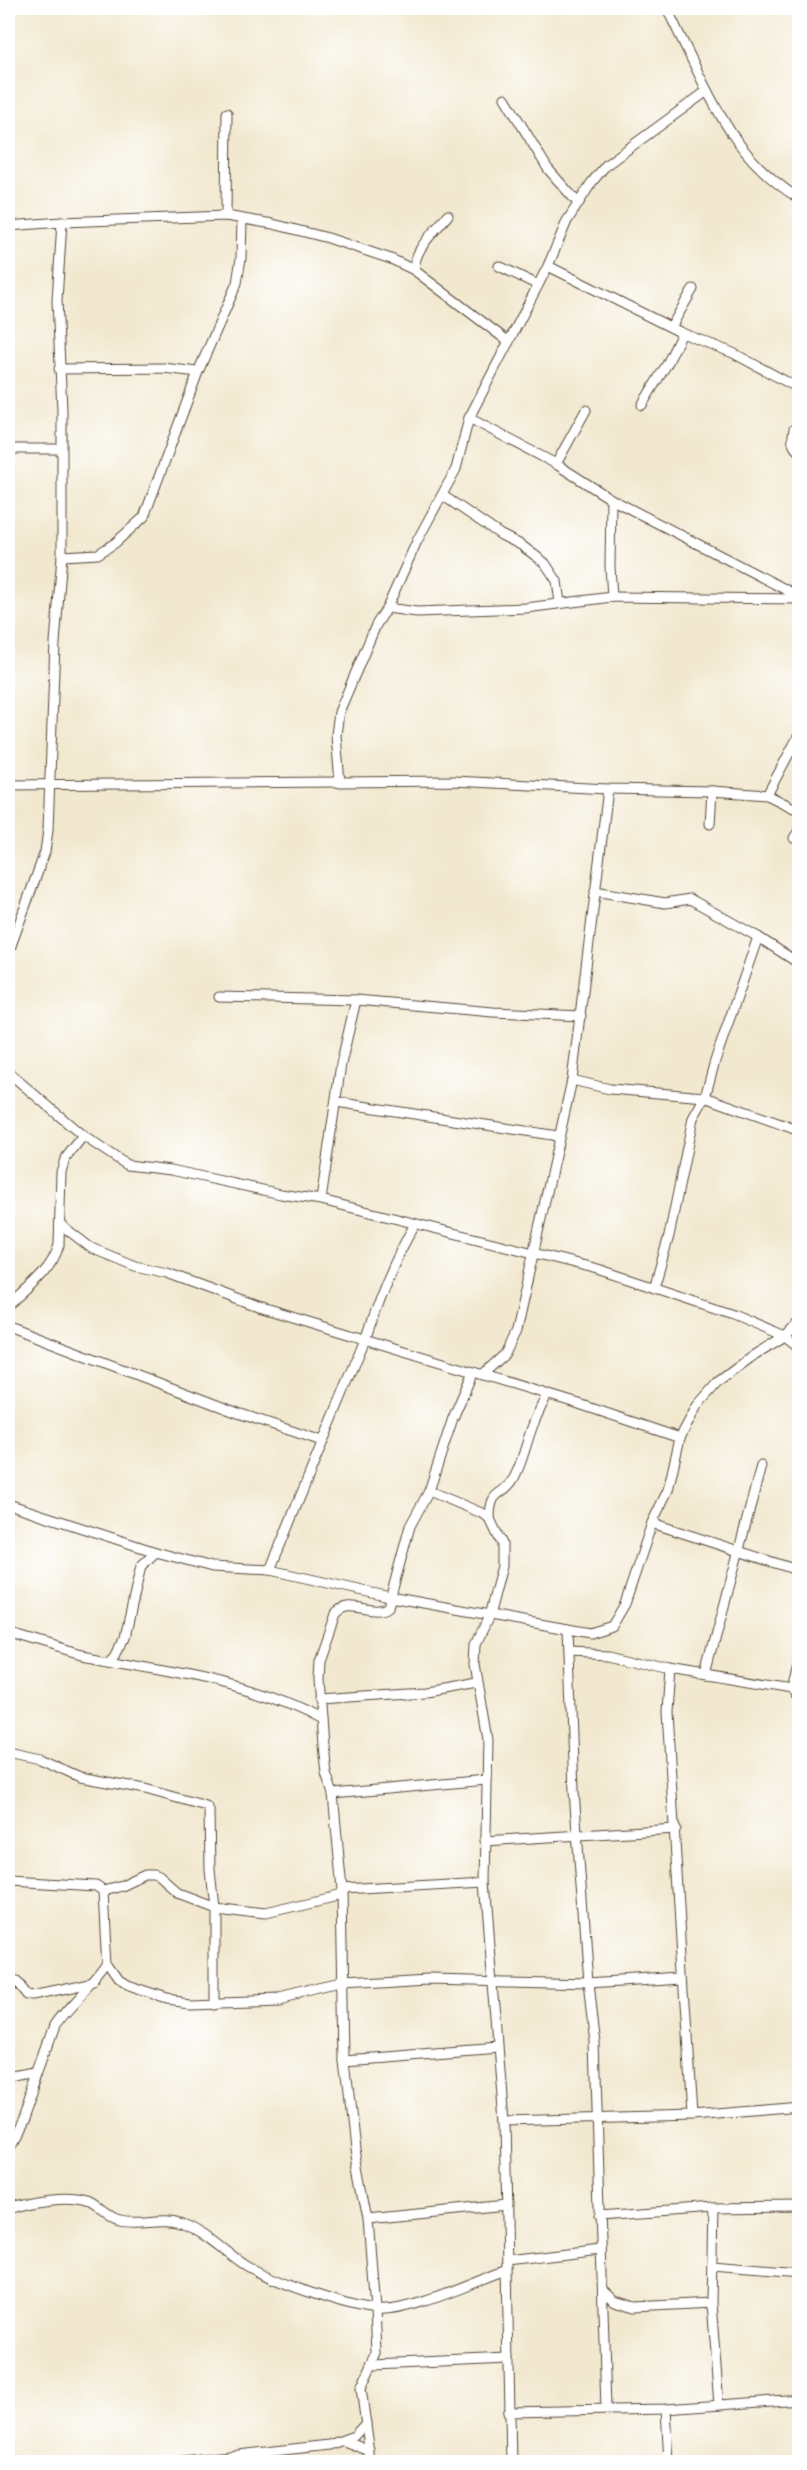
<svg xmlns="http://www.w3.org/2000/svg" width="807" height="2470" viewBox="0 0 807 2470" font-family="'Shantell Sans',sans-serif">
	<rect width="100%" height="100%" fill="#fff"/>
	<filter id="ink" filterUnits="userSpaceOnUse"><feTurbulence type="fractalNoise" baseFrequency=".0167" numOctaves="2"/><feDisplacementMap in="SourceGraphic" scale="12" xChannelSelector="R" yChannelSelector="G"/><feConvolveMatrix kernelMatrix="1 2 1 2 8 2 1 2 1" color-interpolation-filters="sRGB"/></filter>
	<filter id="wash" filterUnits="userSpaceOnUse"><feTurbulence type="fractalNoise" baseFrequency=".008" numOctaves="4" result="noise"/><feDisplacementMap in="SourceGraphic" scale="24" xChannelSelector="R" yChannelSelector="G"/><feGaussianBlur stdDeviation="1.35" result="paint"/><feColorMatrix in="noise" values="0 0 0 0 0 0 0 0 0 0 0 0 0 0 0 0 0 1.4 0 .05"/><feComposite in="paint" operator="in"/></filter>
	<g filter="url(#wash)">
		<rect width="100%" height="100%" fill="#f1e8cf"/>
	</g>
	<g filter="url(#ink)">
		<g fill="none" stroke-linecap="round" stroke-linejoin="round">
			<defs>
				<g id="minor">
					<path d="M667,8C675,26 684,44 693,62C720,119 744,165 800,199"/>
					<path d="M505,98L548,169L578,203"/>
					<path d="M226,216L227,113"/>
					<path d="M8,226L62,222L226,216L273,224L328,238L391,259L414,270L509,342"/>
					<path d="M499,266L538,285"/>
					<path d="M548,266L682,333L733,353L800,389"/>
					<path d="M414,270C415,247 434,233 448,215"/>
					<path d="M671,327L693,289"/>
					<path d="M59,369L163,368L198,372"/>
					<path d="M642,405L667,364L682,333"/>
					<path d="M469,418L556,464L611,499L800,597"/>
					<path d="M794,429C792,439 791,446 800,452"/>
					<path d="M8,449H61"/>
					<path d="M556,464L586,410"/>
					<path d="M442,495L501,535L521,545L545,563L557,581L560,603"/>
					<path d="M611,499L610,567L612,597"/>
					<path d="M62,556L98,554L115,543L144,517L198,372L237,283L241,258L242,220"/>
					<path d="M387,608L417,612L526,608L612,597L800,599"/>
					<path d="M340,783L336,735L339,712L376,625L387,608L417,541L456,469L469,418L548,266L567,221L592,182L606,165L707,91"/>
					<path d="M8,785L454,781L608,789L712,791L767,795L800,811"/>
					<path d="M767,795L800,733"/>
					<path d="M710,824L712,791"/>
					<path d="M794,838L800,829"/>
					<path d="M595,891L665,903L690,899L758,937L715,1061L705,1097L693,1118L669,1236L654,1288"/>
					<path d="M758,937L800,964"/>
					<path d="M8,954L45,852L48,830L55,643L62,556V410L57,300L62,222"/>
					<path d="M219,997L356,1000L493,1012L581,1016"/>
					<path d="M8,1072L83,1136L127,1165L171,1170L281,1194L321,1200L598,1269L733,1314L785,1336L800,1348"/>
					<path d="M572,1080L610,1089L705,1097L800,1131"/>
					<path d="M336,1102L558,1136"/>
					<path d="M321,1200L341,1064L356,1000"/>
					<path d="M60,1224L91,1248L135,1266L167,1273L259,1307L579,1404L680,1438"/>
					<path d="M8,1307C27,1289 52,1271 59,1245L61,1172L65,1159L83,1136"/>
					<path d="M8,1326L238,1413L322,1441"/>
					<path d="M482,1375L505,1354L516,1331L572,1080L608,789"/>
					<path d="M429,1491L484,1514L490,1519L502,1544V1566L489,1616L476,1644L475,1664L488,1740L485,1882L504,2121L511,2462"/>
					<path d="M8,1504L156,1552L212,1567L270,1570L390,1597L590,1633L612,1626L625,1604L652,1523L668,1490L680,1438L697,1406L718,1382L754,1355L785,1336L800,1321"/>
					<path d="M490,1519C490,1487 503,1498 514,1478C523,1461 526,1443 533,1425C537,1415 542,1405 547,1395"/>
					<path d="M652,1523L800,1571"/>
					<path d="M270,1570L366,1337C379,1298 394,1260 415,1224"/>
					<path d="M568,1629L574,1791L588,1983L595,2042L606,2409"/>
					<path d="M8,1633L82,1655L110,1660L117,1653L125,1637L141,1566L156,1552"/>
					<path d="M570,1652L607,1654L670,1669L791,1689L800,1702"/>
					<path d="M110,1660C181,1673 256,1684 321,1720"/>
					<path d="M670,1669L667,1712L692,2116"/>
					<path d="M706,1675L761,1466"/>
					<path d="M791,1689L800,1651"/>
					<path d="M319,1699L425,1692L476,1683"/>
					<path d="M8,1752L40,1759L80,1777L145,1789L206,1806L209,1810L210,1869L214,1907V2002"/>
					<path d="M333,1794L486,1780"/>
					<path d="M484,1841L676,1829"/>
					<path d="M8,1881L96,1886L103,1891L107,1964L119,1981L127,1986L166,1999L190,2002L276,1999L343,1984L430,1979L588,1983L682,1977"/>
					<path d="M342,1890L485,1882"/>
					<path d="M103,1891L122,1886L145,1875H154L159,1877L177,1893L214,1907L266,1913L342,1895"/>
					<path d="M8,1980H14L26,1995L32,1996L95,1983"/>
					<path d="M345,2059L497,2047"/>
					<path d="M8,2079L38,2073"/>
					<path d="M504,2121L692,2116L800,2107"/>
					<path d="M8,2147L22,2120L55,2026C70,2004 92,1988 107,1964"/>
					<path d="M713,2208L711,2303L719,2405"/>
					<path d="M8,2209C27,2201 69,2196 89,2202C100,2206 108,2218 120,2220C141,2225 161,2215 183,2223C206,2232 223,2250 244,2264C267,2279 348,2308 377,2310C409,2313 474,2282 507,2270"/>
					<path d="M599,2216L713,2208L800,2207"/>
					<path d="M368,2219L506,2205"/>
					<path d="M507,2261L600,2250"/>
					<path d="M712,2266L800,2273"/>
					<path d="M603,2290L615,2301L635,2307L711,2303"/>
					<path d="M374,2365L509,2359"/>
					<path d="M666,2409L669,2462"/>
					<path d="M508,2412L666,2409L800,2399"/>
					<path d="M344,2441L370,2451"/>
					<path d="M174,2462L329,2445L354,2436L366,2423"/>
					<path d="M371,2462L361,2388L377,2353L375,2310L368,2219L355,2150L345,2059L342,1890L333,1794L326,1773L323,1745L318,1679L319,1660L335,1614C350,1596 371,1618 388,1607L410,1526L429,1491L453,1418L473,1372"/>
				</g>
			</defs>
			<use href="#minor" stroke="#564639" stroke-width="11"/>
			<use href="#minor" stroke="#fff" stroke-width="9"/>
		</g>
	</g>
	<rect width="807" height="2470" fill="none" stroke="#fff" stroke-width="30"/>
</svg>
